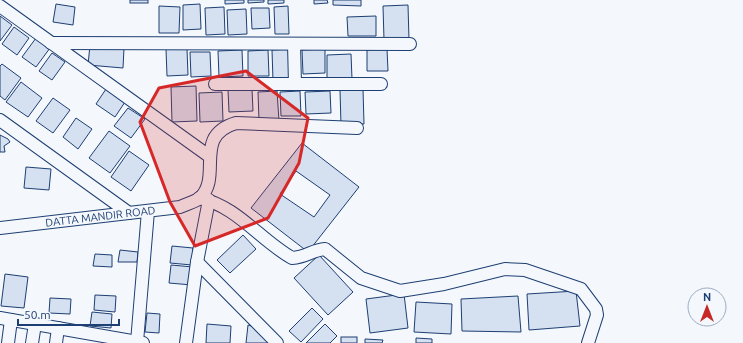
<svg xmlns="http://www.w3.org/2000/svg" width="743" height="343" viewBox="0 0 743 343" font-family="Ubuntu,sans-serif">
	<rect width="100%" height="100%" fill="#f4f7fb"/>
	<g fill="#d5e0f0" stroke="#1d3f73" fill-rule="evenodd">
		<rect x="130" y="0" width="18" height="3"/>
		<path d="M225,0H244V3L225,4Z"/>
		<path d="M248,0H264V2L248,3Z"/>
		<path d="M268,0H284V3L268,4Z"/>
		<path d="M314,0H327L328,3L314,4Z"/>
		<path d="M333,0H361V6L333,5Z"/>
		<path d="M56,4L75,7L73,25L53,22Z"/>
		<path d="M200,4L201,29L183,30V5Z"/>
		<path d="M408,5L409,40H384L383,6Z"/>
		<path d="M159,6L180,7L179,33H159Z"/>
		<path d="M288,6L289,34H275L274,7Z"/>
		<path d="M224,7L225,34L206,35L205,8Z"/>
		<path d="M251,8H269L270,28L252,29Z"/>
		<path d="M246,9L247,34L228,35L227,10Z"/>
		<path d="M0,16L12,25L0,41Z"/>
		<path d="M376,16V36H348L347,17Z"/>
		<path d="M14,27L29,38L17,55L2,44Z"/>
		<path d="M36,38L50,48L36,67L22,57Z"/>
		<path d="M90,45L124,48L123,68L88,65Z"/>
		<path d="M166,49H187L188,75L167,76Z"/>
		<path d="M291,49L292,81H273L272,50Z"/>
		<path d="M325,49V73L303,74L302,50Z"/>
		<path d="M387,49L388,71H367V50Z"/>
		<path d="M242,50L243,76L219,77L218,51Z"/>
		<path d="M268,50L269,76H248V51Z"/>
		<path d="M190,52H210L211,76L191,77Z"/>
		<path d="M52,53L65,62L52,80L39,71Z"/>
		<path d="M351,54L352,79L327,80V55Z"/>
		<path d="M2,64L21,78L5,100L0,96V66Z"/>
		<path d="M21,82L42,98L28,117L6,102Z"/>
		<path d="M196,86L197,121L172,122L171,87Z"/>
		<path d="M106,89L125,102L115,117L96,104Z"/>
		<path d="M252,89L253,111L229,112L228,90Z"/>
		<path d="M363,89L364,124L341,125L340,90Z"/>
		<path d="M277,91L279,121H259L258,92Z"/>
		<path d="M300,91L301,116H281L280,92Z"/>
		<path d="M330,91L331,113L306,114L305,92Z"/>
		<path d="M222,92L223,121L200,122L199,93Z"/>
		<path d="M53,98L70,110L53,133L36,121Z"/>
		<path d="M128,108L145,119L131,138L114,126Z"/>
		<path d="M76,118L92,129L78,149L63,137Z"/>
		<path d="M109,131L130,146L110,173L89,158Z"/>
		<path d="M0,135L8,139L10,142L4,146L5,152H0Z"/>
		<path d="M302,143L359,187L308,252L251,208ZM296,171L330,195L314,217L280,194Z"/>
		<path d="M129,151L149,165L131,191L111,177Z"/>
		<path d="M26,167L51,169L49,190L24,188Z"/>
		<path d="M243,235L256,249L230,273L217,260Z"/>
		<path d="M172,246L193,248L192,265L170,263Z"/>
		<path d="M120,250L138,252L137,262H118Z"/>
		<path d="M95,254L112,255V267L93,266Z"/>
		<path d="M319,255L353,292L328,315L294,278Z"/>
		<path d="M171,265L193,267L192,285L169,283Z"/>
		<path d="M5,274L28,277L24,308L1,306Z"/>
		<path d="M576,291L580,326L529,330L527,294Z"/>
		<path d="M404,294L408,328L370,333L366,299Z"/>
		<path d="M95,295L116,296L115,312L94,310Z"/>
		<path d="M518,296L521,332L462,331L461,299Z"/>
		<path d="M50,298L71,299L70,314L49,313Z"/>
		<path d="M416,302L452,304L451,334L414,332Z"/>
		<path d="M312,308L323,319L301,342L289,331Z"/>
		<path d="M92,312L112,314L111,328L90,326Z"/>
		<path d="M147,313L160,314L159,333L145,332Z"/>
		<path d="M207,324L231,326L230,343H206Z"/>
		<path d="M325,324L337,336L330,343H306Z"/>
		<path d="M248,325L262,329L270,343H246Z"/>
		<rect x="341" y="337" width="16" height="6"/>
		<path d="M416,338L432,339V343H416Z"/>
		<path d="M365,339L383,340L382,343H365Z"/>
	</g>
	<g fill="none" stroke-linecap="round" stroke-linejoin="round">
		<defs>
			<g id="street">
				<path d="M0,6L209,156"/>
				<path d="M51,43L410,44"/>
				<path d="M294,44L295,84"/>
				<path d="M215,84H381"/>
				<path d="M0,120L129,213"/>
				<path d="M199,198C237,206 260,240 292,258C307,257 312,250 325,249L361,278L400,291L444,284L505,269L525,270L581,289L596,309L597,315L588,343"/>
				<path id="s1" d="M0,228L180,207C186,204 195,202 200,198C223,176 192,136 236,123L357,128"/>
				<path d="M197,262L277,343"/>
				<path d="M0,318L143,343"/>
				<path d="M137,342L148,211"/>
				<path d="M8,343L11,320"/>
				<path d="M32,343L35,324"/>
				<path d="M56,343L58,328"/>
				<path d="M186,343L197,262L209,200"/>
			</g>
		</defs>
		<use href="#street" stroke="#1d3f73" stroke-width="14"/>
		<use href="#street" stroke="#f4f7fb" stroke-width="12"/>
	</g>
	<path fill="#d62828" fill-opacity="0.2" stroke="#d62828" stroke-width="3" stroke-linejoin="round" d="M246,71L308,118L299,163L268,218L195,246L170,202L140,122L159,88Z"/>
	<g text-anchor="middle" stroke-width="3" stroke-linejoin="round" paint-order="stroke">
		<g font-size="11" fill="#1d3f73" stroke="#f4f7fb">
			<text dy="4" stroke="none"><textPath href="#s1" startOffset="101">DATTA MANDIR ROAD</textPath></text>
		</g>
	</g>
	<g transform="translate(707 307)"><circle r="19" fill="#f4f7fb" stroke="#9eadc5"/>
	<path d="M0-3L7 15L0 10L-7 15Z" fill="#c62828"/>
	<text y="-6" font-size="11" font-weight="bold" text-anchor="middle" fill="#1d3f73">N</text>
	</g>
	<path d="M18 319v6h101v-6" fill="none" stroke="#1d3f73" stroke-width="2"/>
	<text x="24" y="319" font-size="12" fill="#1d3f73" stroke="#f4f7fb" stroke-width="3" paint-order="stroke">50 m</text>
</svg>
